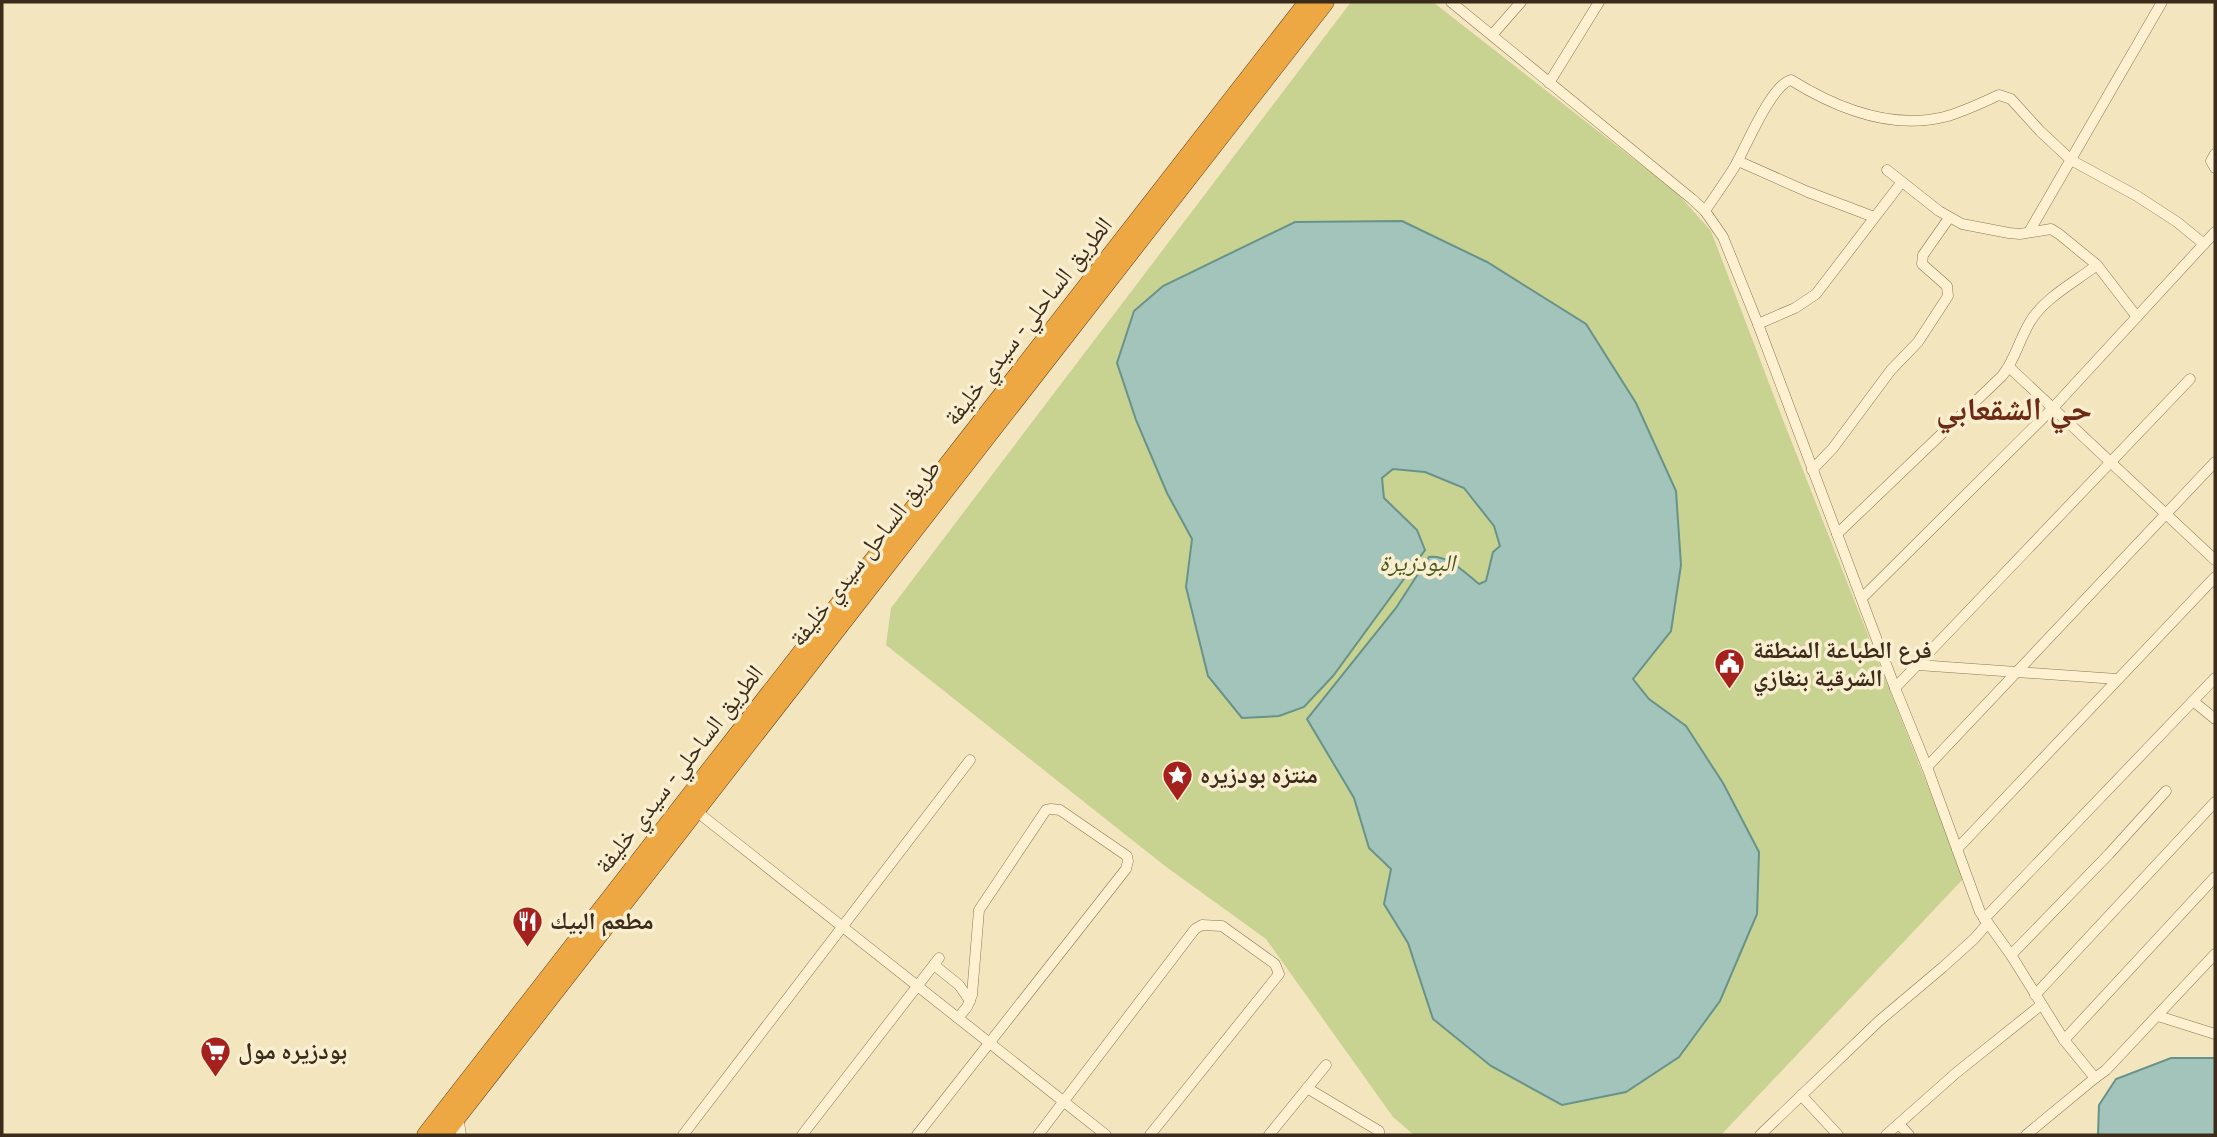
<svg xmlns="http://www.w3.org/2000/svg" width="2217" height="1137" viewBox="0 0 2217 1137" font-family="'IBM Plex Serif','Noto Naskh Arabic',serif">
	<rect width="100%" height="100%" fill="#f3e5be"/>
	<path fill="#c8d291" d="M1351,2H1433L1677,193L1711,231L1785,425L1964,878L1721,1135H1414L1393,1117L1266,939L1165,866L886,645L891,608Z"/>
	<g fill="#a2c4bb" stroke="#68938a" stroke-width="2">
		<path d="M1402,221L1487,262L1586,324L1636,403L1676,491L1681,565L1671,631L1633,679L1649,699L1686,726L1723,783L1759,852L1757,914L1720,1001L1679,1057L1626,1092L1562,1105L1491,1066L1433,1019L1408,943L1384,904L1391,869L1369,848L1354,798L1307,719L1396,608L1429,557C1449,555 1464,572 1479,584L1486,581L1493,552L1500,546L1494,526L1464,488L1425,472L1393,469L1382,478L1384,498L1417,530L1425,550L1333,676L1304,707L1279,716L1242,718L1208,676L1186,587L1192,539L1167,493L1136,420L1117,363L1134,311L1163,286L1295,222Z"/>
		<path d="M2171,1058H2215V1135H2098L2099,1105L2116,1079Z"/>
	</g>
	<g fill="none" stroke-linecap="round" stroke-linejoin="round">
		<defs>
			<g id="street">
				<path d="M1451,2L1692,199L1705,211L1723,237L1758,324L1895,688L1927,767L1980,912L2011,955L2064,1040L2095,1078L2106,1070L2215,954"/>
				<path d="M1492,35L1521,2"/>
				<path d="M1549,83L1599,2"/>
				<path d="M2215,154L2211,161L2215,168"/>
				<path d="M1738,161L1808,192L1874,217"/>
				<path d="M1887,170L1939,211L1962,224L2009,233L2020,234L2051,229L2059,234L2097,265L2137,317"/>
				<path d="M1705,211C1715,196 1726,181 1735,166C1746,147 1771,85 1791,80C1836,108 1890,130 1944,117C1963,112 1981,103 1999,95L2011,99L2040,131L2071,160L2137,196L2177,222L2204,244"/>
				<path d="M2029,232L2162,2"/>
				<path d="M1758,324L1795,308L1816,294L1901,183"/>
				<path d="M2009,367L2215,560"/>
				<path d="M1812,470L1833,448L1891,370L1918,342L1948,296L1947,286L1922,264L1923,255L1949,218"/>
				<path d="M1837,534L2002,376C2015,360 2019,340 2030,322C2044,298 2075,282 2097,265"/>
				<path d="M1862,598L2052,409L2215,232"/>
				<path d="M1918,665L2117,679"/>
				<path d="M1895,688L2190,379"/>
				<path d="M2193,701L2215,719"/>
				<path d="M1927,767L2215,462"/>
				<path d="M696,811L1106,1135"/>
				<path d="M1957,849L2215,577"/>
				<path d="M1984,919L2215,678"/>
				<path d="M2011,955L2109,854L2166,791"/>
				<path d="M934,965L959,985L970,1001"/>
				<path d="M2035,995L2215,802"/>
				<path d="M2158,1016L2215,1034"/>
				<path d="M2064,1040L2215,877"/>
				<path d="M1307,1088L1379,1131V1135"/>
				<path d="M1801,1095L1838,1135"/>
				<path d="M458,1116L461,1135"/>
				<path d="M1899,1124L1909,1135"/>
				<path d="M683,1135L970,760"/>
				<path d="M802,1135L939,958"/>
				<path d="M917,1135L1126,869L1128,861L1127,856L1060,810L1051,809L1046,810L979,910L972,995L967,1007L958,1018"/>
				<path d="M1038,1135L1195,929L1202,925L1222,926L1275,964L1279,974L1150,1135"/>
				<path d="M1269,1135L1326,1065"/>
				<path d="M1760,1135L1879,1021L1943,967L1974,939L1988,923"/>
				<path d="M1886,1135L1956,1073L2041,1005"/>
				<path d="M2026,1135L2095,1078"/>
			</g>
			<g id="highway">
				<path d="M426,1135L1308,2"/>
				<path d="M443,1135L1325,2"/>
			</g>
		</defs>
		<use href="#street" stroke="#8d7555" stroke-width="11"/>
		<use href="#highway" stroke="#5a422a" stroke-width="19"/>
		<use href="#street" stroke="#fdf1d2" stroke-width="10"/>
		<use href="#highway" stroke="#eda844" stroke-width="18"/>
	</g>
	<defs>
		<symbol id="civic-pin" viewBox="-11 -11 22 30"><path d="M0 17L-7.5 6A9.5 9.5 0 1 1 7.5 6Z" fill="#a4211d" stroke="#f9eecf"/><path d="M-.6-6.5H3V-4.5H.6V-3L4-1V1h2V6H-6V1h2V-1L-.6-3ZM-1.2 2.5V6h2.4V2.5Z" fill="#fff"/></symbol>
		<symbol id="sight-pin" viewBox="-11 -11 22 30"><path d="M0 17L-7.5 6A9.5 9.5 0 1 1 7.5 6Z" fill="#a4211d" stroke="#f9eecf"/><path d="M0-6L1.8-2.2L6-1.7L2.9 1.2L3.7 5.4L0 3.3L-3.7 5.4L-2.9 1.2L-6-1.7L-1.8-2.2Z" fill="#fff"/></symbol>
		<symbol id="restaurant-pin" viewBox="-11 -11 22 30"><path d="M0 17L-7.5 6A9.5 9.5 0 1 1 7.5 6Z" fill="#a4211d" stroke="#f9eecf"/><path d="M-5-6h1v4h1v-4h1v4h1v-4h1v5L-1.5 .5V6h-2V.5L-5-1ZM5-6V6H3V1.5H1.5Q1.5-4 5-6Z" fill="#fff"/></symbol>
		<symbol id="supermarket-pin" viewBox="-11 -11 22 30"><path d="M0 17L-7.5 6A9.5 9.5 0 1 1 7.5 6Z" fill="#a4211d" stroke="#f9eecf"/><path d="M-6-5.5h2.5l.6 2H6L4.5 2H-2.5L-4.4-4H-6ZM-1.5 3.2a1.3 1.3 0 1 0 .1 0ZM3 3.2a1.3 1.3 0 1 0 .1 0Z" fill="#fff"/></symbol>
	</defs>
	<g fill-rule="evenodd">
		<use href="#civic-pin" x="1712" y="646" width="35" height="47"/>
		<use href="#sight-pin" x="1160" y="758" width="35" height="47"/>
		<use href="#restaurant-pin" x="510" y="904" width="35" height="47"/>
		<use href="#supermarket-pin" x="198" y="1034" width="35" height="47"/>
	</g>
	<g text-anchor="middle" stroke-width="7" stroke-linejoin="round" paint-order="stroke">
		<g font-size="24" fill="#3b2b1b" stroke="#f9eecf">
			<text transform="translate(1028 321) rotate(-52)" y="8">الطريق الساحلي- سيدي خليفة</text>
			<text transform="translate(865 553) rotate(-52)" y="8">طريق الساحل سيدي خليفة</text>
			<text transform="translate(679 769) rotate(-52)" y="8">الطريق الساحلي- سيدي خليفة</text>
		</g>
		<g font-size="24" font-style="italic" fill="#495a1f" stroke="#f9eecf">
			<text x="1417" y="571">البودزيرة</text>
		</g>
		<g font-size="24" font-weight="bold" fill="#3b2b1b" stroke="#f9eecf" text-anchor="start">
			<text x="1753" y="658">فرع الطباعة المنطقة<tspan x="1753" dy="28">الشرقية بنغازي</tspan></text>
			<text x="1200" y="783">منتزه بودزيره</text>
			<text x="550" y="929">مطعم البيك</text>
			<text x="238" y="1059">بودزيره مول</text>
		</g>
		<g font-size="32" font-weight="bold" fill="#6d2a15" stroke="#f9eecf">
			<text x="2014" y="420">حي الشقعابي</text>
		</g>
	</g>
	<rect width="2217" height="1137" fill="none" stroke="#3b2b1b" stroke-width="7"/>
</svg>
